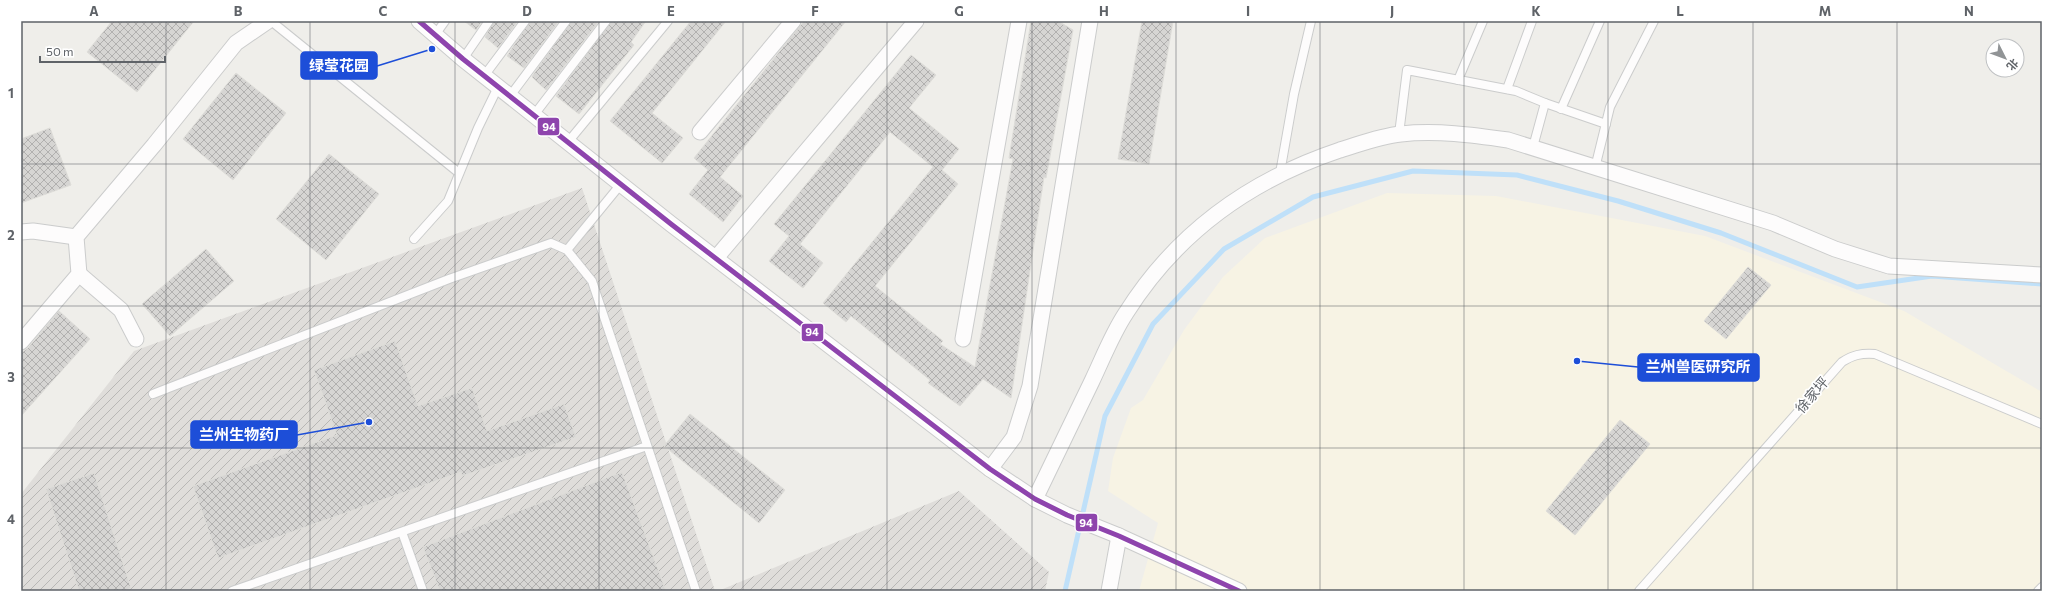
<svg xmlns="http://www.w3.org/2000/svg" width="2063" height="612" viewBox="0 0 2063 612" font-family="Commissioner,'Noto Sans SC',sans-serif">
	<defs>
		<pattern id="industrial-furrows" width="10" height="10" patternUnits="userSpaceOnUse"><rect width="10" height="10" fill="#dfddda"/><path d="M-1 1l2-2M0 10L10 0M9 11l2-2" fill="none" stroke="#b8b7b5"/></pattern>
		<pattern id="building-cross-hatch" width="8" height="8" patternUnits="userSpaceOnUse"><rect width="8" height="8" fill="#d6d5d3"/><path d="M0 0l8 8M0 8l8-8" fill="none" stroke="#b1b0af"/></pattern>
	</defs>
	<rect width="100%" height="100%" fill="#efeeea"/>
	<path fill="#f7f3e4" d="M1387,193L1496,196L1705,236L1904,311L2042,392V591H1139L1158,523L1108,491L1113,458L1131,408L1143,400L1184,330L1223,277L1265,238Z"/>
	<g fill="url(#industrial-furrows)">
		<path d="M582,188L715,591H21V494L134,351Z"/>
		<path d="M959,491L1049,572L1045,591H718Z"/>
	</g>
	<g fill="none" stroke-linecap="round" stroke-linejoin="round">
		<path stroke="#bfe0f9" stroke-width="5" d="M1065,591L1105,416L1153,324L1224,249L1313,197L1413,171L1517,175L1618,201L1721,233L1857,287L1932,276L2042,284"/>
	</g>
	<g fill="url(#building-cross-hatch)" stroke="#deddd9">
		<path d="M112,21H194L137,92L87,52Z"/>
		<path d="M464,21H482L476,30Z"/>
		<path d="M494,21H518L498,48L485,37Z"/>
		<path d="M530,21H559L524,68L507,56Z"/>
		<path d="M571,21H599L546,90L532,77L533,75Z"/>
		<path d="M611,21H646L631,42L634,45L579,114L556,96Z"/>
		<path d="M691,21H726L652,113L683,138L662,163L610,121Z"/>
		<path d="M804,21H846L720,177L743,196L723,222L689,194L708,170L694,158Z"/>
		<path d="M1031,21H1058L1073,30L1046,178L1044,177L1011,398L983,379L960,406L928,383L930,380L851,316L846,322L823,303L933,167L890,132L800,244L823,263L803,288L769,261L789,236L774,224L911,55L936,75L909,108L959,149L942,170L958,184L875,286L943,341L940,344L975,367L1013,159L1009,158Z"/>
		<path d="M1142,21H1173L1149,164L1118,159Z"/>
		<path d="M236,73L286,113L233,180L183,139Z"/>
		<path d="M50,128L71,185L21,203V139Z"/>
		<path d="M329,154L379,194L326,260L276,219Z"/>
		<path d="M206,249L234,281L170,336L142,304Z"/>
		<path d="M1748,267L1771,285L1726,339L1704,321Z"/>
		<path d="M59,311L90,339L21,416V353L28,348Z"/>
		<path d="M395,341L418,406L472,388L487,431L564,404L576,437L462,476L461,472L218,558L193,486L337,435L314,370Z"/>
		<path d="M690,414L785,490L759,523L664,446Z"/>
		<path d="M1620,420L1650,444L1575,535L1546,511Z"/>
		<path d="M622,472L666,591H440L423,547Z"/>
		<path d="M94,473L131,588L123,591H79L46,489Z"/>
	</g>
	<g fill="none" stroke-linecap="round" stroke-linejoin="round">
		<defs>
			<g id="service">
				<path d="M271,21L459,173"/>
				<path d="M435,35L445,21"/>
				<path d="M463,59L489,21"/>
				<path d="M484,76L525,21"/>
				<path d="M1458,80L1483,21"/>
				<path d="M1507,89L1532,21"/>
				<path d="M510,96L566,21"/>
				<path d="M1545,103L1606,124"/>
				<path d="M1561,109L1600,21"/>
				<path d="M534,115L606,21"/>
				<path d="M1399,134L1407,70L1516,91L1545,103L1533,147"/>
				<path d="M568,142L668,21"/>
				<path d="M1595,168L1610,107L1654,21"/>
				<path d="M1280,173L1294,94L1311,21"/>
				<path d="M414,239L448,201L478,128L498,87"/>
				<path d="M567,250L621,184"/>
				<path d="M153,394L449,279L551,243L567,250L592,281L696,591"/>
				<path d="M402,532L423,591"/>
				<path d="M232,591L647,446"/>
				<path d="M1639,591L1842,362C1853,355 1861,353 1875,354L2042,424"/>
				<path d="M2038,591L2042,587"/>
			</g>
			<g id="minor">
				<path d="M419,21L463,59L671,224L990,469L1035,499L1067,515L1119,536L1239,591"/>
				<path d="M700,132L793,21"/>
				<path d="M21,232L33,231L76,237"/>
				<path d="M716,258L916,21"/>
				<path d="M79,274L121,310L136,339"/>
				<path d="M963,339L1019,21"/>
				<path d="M21,342L79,274L76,237L154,145L236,43L268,21"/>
				<path d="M990,469L1014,437L1030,386L1090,21"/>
				<path d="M1035,499C1054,459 1073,420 1092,381C1103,358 1112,334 1126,313C1177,232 1250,180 1340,150C1360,144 1380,136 1401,134C1436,130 1473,135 1508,140L1773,223L1835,249L1889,266L2042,275"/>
				<path d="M1109,591L1119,536"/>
			</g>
		</defs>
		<use href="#service" stroke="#cbcccc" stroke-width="10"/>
		<use href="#minor" stroke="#cbcccc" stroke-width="17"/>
		<use href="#service" stroke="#fdfcfc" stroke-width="8"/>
		<use href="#minor" stroke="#fdfcfc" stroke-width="15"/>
		<defs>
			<path id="bus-1" d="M419,21L463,59L671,224L990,469L1035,499L1067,515L1119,536L1239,591"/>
		</defs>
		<use href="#bus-1" stroke="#fff" stroke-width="8"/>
		<use href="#bus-1" stroke="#8e44ad" stroke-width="5"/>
	</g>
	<path fill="none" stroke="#5f6368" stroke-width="1" stroke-opacity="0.55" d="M166,21V591M310,21V591M455,21V591M599,21V591M743,21V591M887,21V591M1032,21V591M1176,21V591M1320,21V591M1464,21V591M1608,21V591M1753,21V591M1897,21V591M21,164H2042M21,306H2042M21,448H2042"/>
	<g text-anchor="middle" stroke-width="3.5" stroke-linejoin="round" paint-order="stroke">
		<g font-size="14" fill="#5f6368" stroke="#fff">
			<text transform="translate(1812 395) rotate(-49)" y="5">徐家坪</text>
		</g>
	</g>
	<path fill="none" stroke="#1d4ed8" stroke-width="1.5" d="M432 49L377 66M1577 361L1638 367M369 422L297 435"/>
	<g fill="#1d4ed8" stroke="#fff" stroke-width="1.5">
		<circle cx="432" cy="49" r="4"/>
		<circle cx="1577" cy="361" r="4"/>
		<circle cx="369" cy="422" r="4"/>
	</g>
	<g fill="#1d4ed8" stroke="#1d4ed8" stroke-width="1.5">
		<rect x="301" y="52" width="76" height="27" rx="4"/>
		<rect x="1638" y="354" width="121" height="27" rx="4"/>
		<rect x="191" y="421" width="106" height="27" rx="4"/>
	</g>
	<g font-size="15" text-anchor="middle" font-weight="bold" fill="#fff">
		<text x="339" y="71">绿莹花园</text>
		<text x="1698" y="372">兰州兽医研究所</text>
		<text x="244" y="440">兰州生物药厂</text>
	</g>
	<g stroke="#fff" stroke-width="1.5">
		<rect x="537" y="117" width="23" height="19" rx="4" fill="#8e44ad"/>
		<rect x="801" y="323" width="23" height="19" rx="4" fill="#8e44ad"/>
		<rect x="1075" y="513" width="23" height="19" rx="4" fill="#8e44ad"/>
	</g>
	<g font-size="11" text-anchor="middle" font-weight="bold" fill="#fff">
		<text x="549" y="131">94</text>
		<text x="812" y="336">94</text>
		<text x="1086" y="527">94</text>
	</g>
	<rect width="2063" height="612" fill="none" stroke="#ffffff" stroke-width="44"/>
	<g transform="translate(2005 58) rotate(132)"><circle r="19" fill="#ffffff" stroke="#bfc1c3"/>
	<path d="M0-3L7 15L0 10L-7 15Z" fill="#919496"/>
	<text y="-6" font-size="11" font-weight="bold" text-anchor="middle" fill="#5f6368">北</text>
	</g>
	<path d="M40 56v6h125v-6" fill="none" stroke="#5f6368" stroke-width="2"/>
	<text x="46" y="56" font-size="12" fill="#5f6368" stroke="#ffffff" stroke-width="3" paint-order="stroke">50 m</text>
	<rect x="22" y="22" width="2019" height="568" fill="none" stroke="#5f6368" stroke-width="1.5"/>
	<g font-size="13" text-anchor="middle" font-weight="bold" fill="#5f6368">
		<text x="94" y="16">A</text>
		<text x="238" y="16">B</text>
		<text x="383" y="16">C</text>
		<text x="527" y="16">D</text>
		<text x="671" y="16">E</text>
		<text x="815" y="16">F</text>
		<text x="959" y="16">G</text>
		<text x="1104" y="16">H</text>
		<text x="1248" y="16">I</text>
		<text x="1392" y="16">J</text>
		<text x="1536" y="16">K</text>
		<text x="1680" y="16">L</text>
		<text x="1825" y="16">M</text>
		<text x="1969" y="16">N</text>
		<text x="11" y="98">1</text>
		<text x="11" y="240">2</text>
		<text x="11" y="382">3</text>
		<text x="11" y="524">4</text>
	</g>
</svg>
